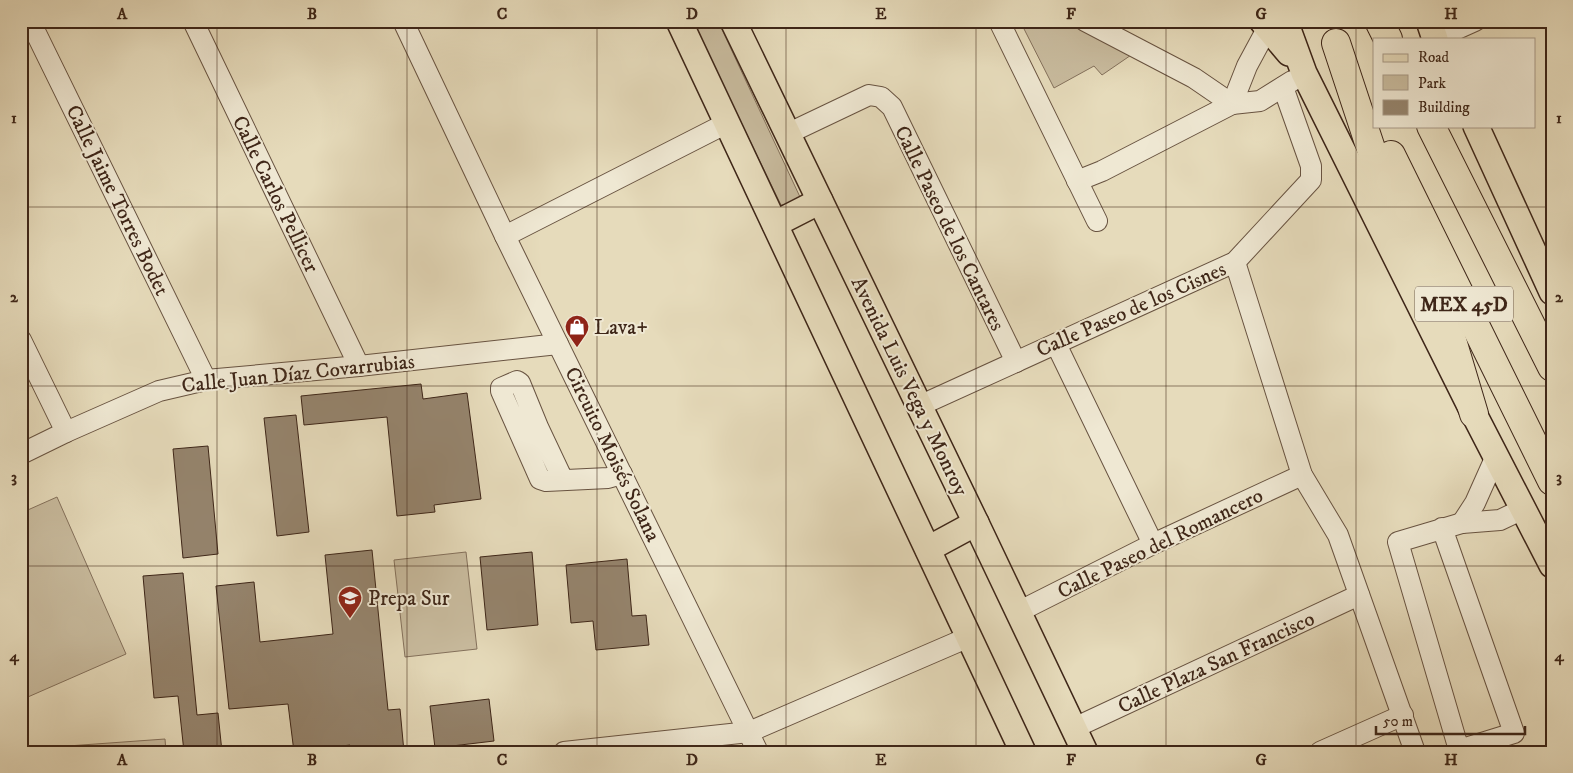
<svg xmlns="http://www.w3.org/2000/svg" width="1573" height="773" viewBox="0 0 1573 773" font-family="'IM FELL DW Pica',serif">
	<rect width="100%" height="100%" fill="#e6dbbb"/>
	<filter id="stains"><feTurbulence type="fractalNoise" baseFrequency=".004" numOctaves="4"/><feColorMatrix values="0 0 0 0 .2 0 0 0 0 .09 0 0 0 0 .02 0 0 0 .5 -.17"/></filter>
	<radialGradient id="worn" r=".72"><stop offset=".6" stop-color="#630" stop-opacity="0"/><stop offset="1" stop-color="#630" stop-opacity=".3"/></radialGradient>
	<g fill="#c9bc9f" stroke="#84715c">
		<path d="M692,21H718L800,197L792,204L781,205Z"/>
		<path d="M1020,21H1077L1137,51L1102,75L1094,66L1054,88Z"/>
		<path d="M57,497L126,654L21,700V513Z"/>
		<path d="M466,552L477,649L405,657L394,560Z"/>
		<path d="M165,739L166,752H26V749Z"/>
	</g>
	<g fill="#95846d" stroke="#3e2618">
		<path d="M421,384L423,399L467,393L481,499L434,505L435,512L397,516L387,417L304,425L301,396Z"/>
		<path d="M296,415L309,532L277,536L264,418Z"/>
		<path d="M208,446L218,554L183,558L173,449Z"/>
		<path d="M372,550L388,710L400,709L404,752H350V745L294,752L288,704L229,709L216,586L254,582L260,642L333,634L325,555Z"/>
		<path d="M532,552L538,625L487,630L480,557Z"/>
		<path d="M627,559L632,616L646,615L649,645L596,650L593,621L571,623L566,565Z"/>
		<path d="M183,573L197,715L218,713L222,752H184L178,696L154,698L143,576Z"/>
		<path d="M489,699L494,741L435,748L430,706Z"/>
	</g>
	<g fill="none" stroke-linecap="round" stroke-linejoin="round">
		<defs>
			<g id="minor">
				<path d="M30,21L206,380"/>
				<path d="M193,21L359,366"/>
				<path d="M403,21L505,236L758,752"/>
				<path d="M999,21L1097,221"/>
				<path d="M1085,21L1194,78L1232,104"/>
				<path d="M1435,39L1475,21"/>
				<path d="M1232,104L1247,66L1268,27"/>
				<path d="M787,134L869,95L881,97L892,107L1016,362"/>
				<path d="M1077,181L1102,171L1232,104L1260,101L1292,81"/>
				<path d="M505,236L727,123"/>
				<path d="M1235,262L1302,475L1338,535L1415,752"/>
				<path d="M21,340L66,432"/>
				<path d="M1056,344L1153,544"/>
				<path d="M919,406L1235,262L1311,180V166L1283,87"/>
				<path d="M21,454L66,432L159,391L206,380L359,366L558,344"/>
				<path d="M563,480L538,427L520,383L517,381L501,388V391L540,479L546,481L608,478L622,474"/>
				<path d="M1462,523L1475,503L1496,456"/>
				<path d="M1442,528L1514,733L1459,750L1398,542L1462,523L1500,520L1523,509"/>
				<path d="M1018,612L1153,544L1302,475"/>
				<path d="M1072,729L1359,595"/>
				<path d="M564,752L749,732L969,637"/>
				<path d="M1320,752L1403,715"/>
			</g>
			<g id="major">
				<path d="M679,21L1023,752"/>
				<path d="M733,21L976,523L1085,752"/>
				<path d="M1262,21L1289,53"/>
				<path d="M1285,21L1304,73L1474,414L1552,565"/>
				<path d="M1429,21L1435,39"/>
				<path d="M1476,126L1552,292"/>
				<path d="M775,224L820,201"/>
				<path d="M928,549L976,523"/>
			</g>
			<g id="highway">
				<path d="M1379,21L1388,39"/>
				<path d="M1336,43L1380,176L1443,310L1474,414"/>
				<path d="M1431,126L1552,367"/>
				<path d="M1391,155L1552,481"/>
			</g>
		</defs>
		<use href="#minor" stroke="#685341" stroke-width="22"/>
		<use href="#major" stroke="#3e2618" stroke-width="28"/>
		<use href="#highway" stroke="#3e2618" stroke-width="30"/>
		<use href="#minor" stroke="#efe8d3" stroke-width="20"/>
		<use href="#major" stroke="#e6dbbb" stroke-width="25"/>
		<use href="#highway" stroke="#e6dbbb" stroke-width="28"/>
	</g>
	<path fill="none" stroke="#3e2618" stroke-width="1" stroke-opacity="0.55" d="M217,21V752M407,21V752M597,21V752M786,21V752M976,21V752M1166,21V752M1356,21V752M21,207H1552M21,386H1552M21,566H1552"/>
	<defs>
		<symbol id="shop-pin" viewBox="-11 -11 22 30"><path d="M0 17L-7.5 6A9.5 9.5 0 1 1 7.5 6Z" fill="#8f2418" stroke="#efe8d3"/><path d="M-5-2.5h2.3a2.7 3.5 0 0 1 5.4 0H5L5.5 6h-11ZM-1.5-2.5h3a1.5 2.3 0 0 0-3 0Z" fill="#fff"/></symbol>
		<symbol id="school-pin" viewBox="-11 -11 22 30"><path d="M0 17L-7.5 6A9.5 9.5 0 1 1 7.5 6Z" fill="#8f2418" stroke="#efe8d3"/><path d="M0-5L7-2L0 1L-7-2ZM-4 1L0 2.5L4 1V4Q0 6-4 4Z" fill="#fff"/></symbol>
	</defs>
	<g fill-rule="evenodd">
		<use href="#shop-pin" x="563" y="313" width="28" height="38"/>
		<use href="#school-pin" x="336" y="584" width="28" height="38"/>
	</g>
	<g text-anchor="middle" stroke-width="4" stroke-linejoin="round" paint-order="stroke">
		<rect fill="#efe8d3" stroke="#736050" stroke-width="1" x="1415" y="286.5" width="98" height="35" rx="4"/>
		<g font-size="20" font-weight="bold" fill="#3e2618">
			<text x="1464" y="311">MEX 45D</text>
		</g>
		<g font-size="21" fill="#3e2618" stroke="#efe8d3">
			<text transform="translate(276 194) rotate(64)" y="7">Calle Carlos Pellicer</text>
			<text transform="translate(118 200) rotate(64)" y="7">Calle Jaime Torres Bodet</text>
			<text transform="translate(950 228) rotate(64)" y="7">Calle Paseo de los Cantares</text>
			<text transform="translate(1131 309) rotate(-24)" y="7">Calle Paseo de los Cisnes</text>
			<text transform="translate(298 373) rotate(-6)" y="7">Calle Juan Díaz Covarrubias</text>
			<text transform="translate(910 386) rotate(64)" y="7">Avenida Luis Vega y Monroy</text>
			<text transform="translate(613 454) rotate(64)" y="7">Circuito Moisés Solana</text>
			<text transform="translate(1160 543) rotate(-26)" y="7">Calle Paseo del Romancero</text>
			<text transform="translate(1216 662) rotate(-25)" y="7">Calle Plaza San Francisco</text>
		</g>
		<g font-size="21" fill="#3e2618" stroke="#efe8d3" text-anchor="start">
			<text x="594" y="334">Lava+</text>
			<text x="368" y="605">Prepa Sur</text>
		</g>
	</g>
	<rect width="1573" height="773" fill="none" stroke="#e6dbbb" stroke-width="55"/>
	<rect x="1373" y="38" width="162" height="90" fill="#efe8d3" stroke="#a89a88"/>
	<rect x="1383" y="54" width="25" height="8" fill="#e6dbbb" stroke="#a89a88"/>
	<text x="1418" y="62" font-size="15" fill="#3e2618">Road</text>
	<rect x="1383" y="75" width="25" height="15" fill="#c9bc9f" stroke="#a89a88"/>
	<text x="1418" y="88" font-size="15" fill="#3e2618">Park</text>
	<rect x="1383" y="100" width="25" height="15" fill="#95846d" stroke="#a89a88"/>
	<text x="1418" y="112" font-size="15" fill="#3e2618">Building</text>
	<path d="M1376 726v8h149v-8" fill="none" stroke="#3e2618" stroke-width="2.5"/>
	<text x="1383" y="726" font-size="15" fill="#3e2618" stroke="#efe8d3" stroke-width="4" paint-order="stroke">50 m</text>
	<rect x="28" y="28" width="1518" height="718" fill="none" stroke="#3e2618" stroke-width="2"/>
	<g font-size="16" text-anchor="middle" font-weight="bold" fill="#3e2618">
		<text x="122" y="19">A</text>
		<text x="312" y="19">B</text>
		<text x="502" y="19">C</text>
		<text x="692" y="19">D</text>
		<text x="881" y="19">E</text>
		<text x="1071" y="19">F</text>
		<text x="1261" y="19">G</text>
		<text x="1451" y="19">H</text>
		<text x="14" y="123">1</text>
		<text x="1559" y="123">1</text>
		<text x="14" y="302">2</text>
		<text x="1559" y="302">2</text>
		<text x="14" y="482">3</text>
		<text x="1559" y="482">3</text>
		<text x="14" y="661">4</text>
		<text x="1559" y="661">4</text>
		<text x="122" y="765">A</text>
		<text x="312" y="765">B</text>
		<text x="502" y="765">C</text>
		<text x="692" y="765">D</text>
		<text x="881" y="765">E</text>
		<text x="1071" y="765">F</text>
		<text x="1261" y="765">G</text>
		<text x="1451" y="765">H</text>
	</g>
	<rect width="100%" height="100%" filter="url(#stains)"/>
	<rect width="100%" height="100%" fill="url(#worn)"/>
</svg>
